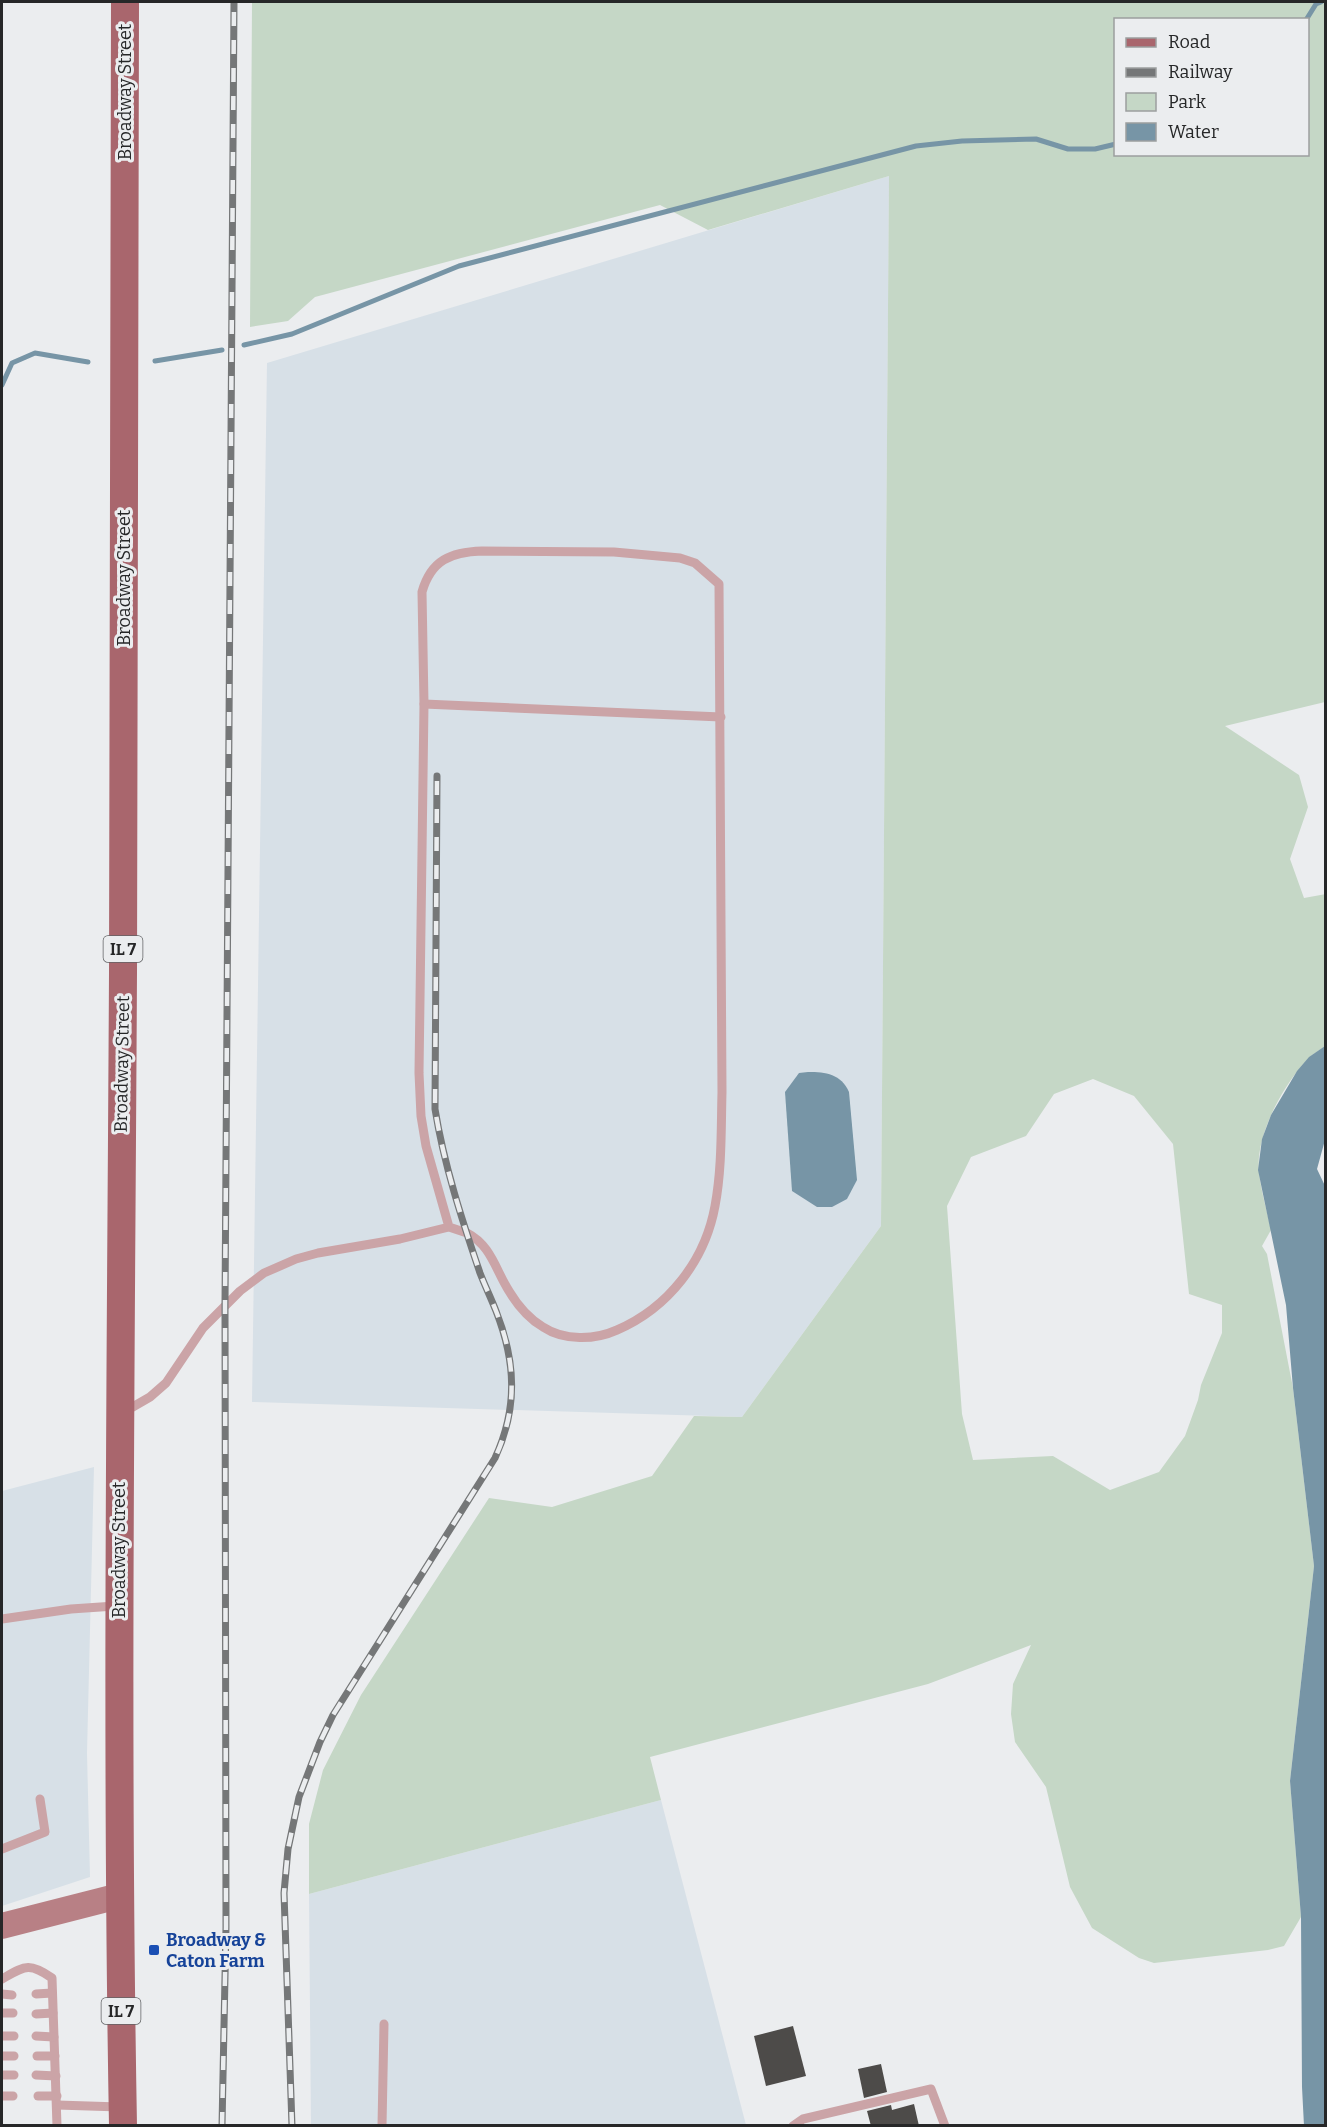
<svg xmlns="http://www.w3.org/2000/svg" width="1327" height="2127" viewBox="0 0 1327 2127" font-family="Bitter,serif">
	<rect width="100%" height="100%" fill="#ebedef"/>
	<g fill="#d7e0e7">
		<path d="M889,176L881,1226L742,1417L252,1402L267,363Z"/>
		<path d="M94,1467L87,1753L90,1877L2,1906V1491Z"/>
		<path d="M661,1800L746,2125H311L309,1894Z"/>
	</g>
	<path fill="#c5d7c6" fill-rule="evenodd" d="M252,2H1325V702L1225,726L1299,775L1308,807L1290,859L1304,898L1326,894L1325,1046C1319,1051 1312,1054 1307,1060C1283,1085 1255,1136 1259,1172C1261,1191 1267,1211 1271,1230L1262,1246L1267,1254L1293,1388L1314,1566L1290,1781L1301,1917L1284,1946L1268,1950L1154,1963L1139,1958L1092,1928L1070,1887L1046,1787L1015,1742L1011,1714L1013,1684L1031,1645L928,1684L650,1757L661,1800L309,1894V1824L323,1770L361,1695L489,1498L552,1507L652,1476L694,1416L742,1417L881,1226L889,176L708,230L660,205L315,297L288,321L250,327ZM1116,20H1308V154H1116ZM1093,1079L1134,1096L1173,1144L1189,1294L1222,1305V1333L1201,1385L1198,1400L1185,1436L1159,1472L1110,1490L1053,1456L973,1460L962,1414L947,1206L971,1157L1026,1136L1054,1094Z"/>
	<g fill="#7795a6">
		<path d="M1325,1046V1140L1317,1169L1326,1188V2125L1304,2126L1302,2087L1301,1917L1290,1781L1314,1566L1293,1388L1286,1305L1258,1170L1262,1139L1271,1115L1297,1071L1309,1057Z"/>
		<path d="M808,1072C826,1072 841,1074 849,1092L857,1180L847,1199L832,1207H817L792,1191L785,1092L799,1073Z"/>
	</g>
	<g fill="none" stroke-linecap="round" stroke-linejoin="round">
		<g stroke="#7795a6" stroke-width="5">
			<path d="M1306,20L1316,4L1321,2"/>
			<path d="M244,345L292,334L459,266L916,146L962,141L1036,139L1068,149H1095L1116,144"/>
			<path d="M155,361L222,350"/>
			<path d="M2,385L12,363L35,353L88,362"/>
		</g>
	</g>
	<g fill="#4d4b49">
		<path d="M793,2026L806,2076L766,2086L754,2036Z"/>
		<path d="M881,2064L887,2092L864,2098L858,2069Z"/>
		<path d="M914,2104L919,2126H871L867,2111L891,2105L892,2110Z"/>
	</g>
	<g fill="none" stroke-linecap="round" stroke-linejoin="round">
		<g stroke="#cba4a7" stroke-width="9">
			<path d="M424,704L721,717"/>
			<path d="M124,1412L150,1397L166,1383L203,1328L240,1291L264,1273L296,1259L318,1253L400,1239L449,1227L426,1146L421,1116L419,1073L424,704L422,592C431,560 451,552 482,551L614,552L680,558L695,563L719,584L722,1092C721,1130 722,1169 715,1206C705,1261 668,1308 617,1330C595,1340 564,1341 543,1327C528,1318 518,1306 509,1291C496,1271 491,1245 467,1233C461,1231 455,1229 449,1227"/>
			<path d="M2,1619L71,1609L115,1606"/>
			<path d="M2,1849L45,1832L40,1799"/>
			<path d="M2,1979C25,1966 29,1962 52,1978L57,2126"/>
			<path d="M2,1994L12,1995"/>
			<path d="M36,1994L52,1993"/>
			<path d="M2,2013H13"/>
			<path d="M36,2014L53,2013"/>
			<path d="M2,2036H14"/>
			<path d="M36,2036L54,2037"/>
			<path d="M2,2056H14"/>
			<path d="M37,2056H55"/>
			<path d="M2,2075H14"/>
			<path d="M36,2075L56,2076"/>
			<path d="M2,2096H13"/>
			<path d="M38,2096H57"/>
			<path d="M57,2105L120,2107"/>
			<path d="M382,2126L384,2024"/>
			<path d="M793,2126L803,2119L931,2089L945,2126"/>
		</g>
		<path stroke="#b88085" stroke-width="26" d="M2,1926L119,1896"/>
		<path stroke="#a9666d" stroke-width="28" d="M123,2126C116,1741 121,1357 123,973C126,649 124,325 125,2"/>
		<defs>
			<g id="rail">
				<path d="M222,2126L226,1927L225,1305L234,2"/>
				<path d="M292,2126L284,1893L288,1849L299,1797L320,1742L333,1715L495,1458C518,1408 516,1362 496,1311C491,1298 485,1286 480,1273C462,1220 444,1165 435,1109L437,776"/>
			</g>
		</defs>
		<use href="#rail" stroke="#757778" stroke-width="7"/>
		<use href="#rail" stroke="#ebedef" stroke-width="4.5" stroke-dasharray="14" stroke-linecap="butt"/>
	</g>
	<rect fill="#1a4fb4" stroke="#ebedef" stroke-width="2" x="148" y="1944" width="12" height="12" rx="3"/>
	<g text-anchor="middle" stroke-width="6" stroke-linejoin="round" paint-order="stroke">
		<g fill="#ebedef" stroke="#616264" stroke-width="1.5">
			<rect x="103.5" y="936" width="39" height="26" rx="4.5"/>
			<rect x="101.5" y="1998" width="39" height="26" rx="4.5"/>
		</g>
		<g font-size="16" font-weight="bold" fill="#262728">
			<text x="123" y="955">IL 7</text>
			<text x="121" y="2017">IL 7</text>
		</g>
		<g font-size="18" fill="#262728" stroke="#ebedef">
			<text transform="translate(125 92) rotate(-90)" y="6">Broadway Street</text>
			<text transform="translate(124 578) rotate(-90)" y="6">Broadway Street</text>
			<text transform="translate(122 1064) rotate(-89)" y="6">Broadway Street</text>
			<text transform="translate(119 1550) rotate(-90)" y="6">Broadway Street</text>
		</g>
		<g font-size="18" font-weight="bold" fill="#164399" stroke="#ebedef" text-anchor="start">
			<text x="166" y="1946">Broadway &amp;<tspan x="166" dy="21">Caton Farm</tspan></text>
		</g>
	</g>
	<rect width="1327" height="2127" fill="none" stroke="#262728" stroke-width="6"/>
	<rect x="1114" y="18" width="195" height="138" fill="#ebedef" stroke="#9c9e9f" stroke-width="1.5"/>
	<rect x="1126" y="38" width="30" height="9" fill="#a9666d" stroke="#9c9e9f" stroke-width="1.5"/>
	<text x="1168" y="48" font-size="18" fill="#262728">Road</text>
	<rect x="1126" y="68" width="30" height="9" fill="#757778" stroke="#9c9e9f" stroke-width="1.5"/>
	<text x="1168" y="78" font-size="18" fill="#262728">Railway</text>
	<rect x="1126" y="93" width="30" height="18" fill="#c5d7c6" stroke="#9c9e9f" stroke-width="1.5"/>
	<text x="1168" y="108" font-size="18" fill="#262728">Park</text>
	<rect x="1126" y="123" width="30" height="18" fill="#7795a6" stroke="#9c9e9f" stroke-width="1.5"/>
	<text x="1168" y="138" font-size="18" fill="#262728">Water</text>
</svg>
